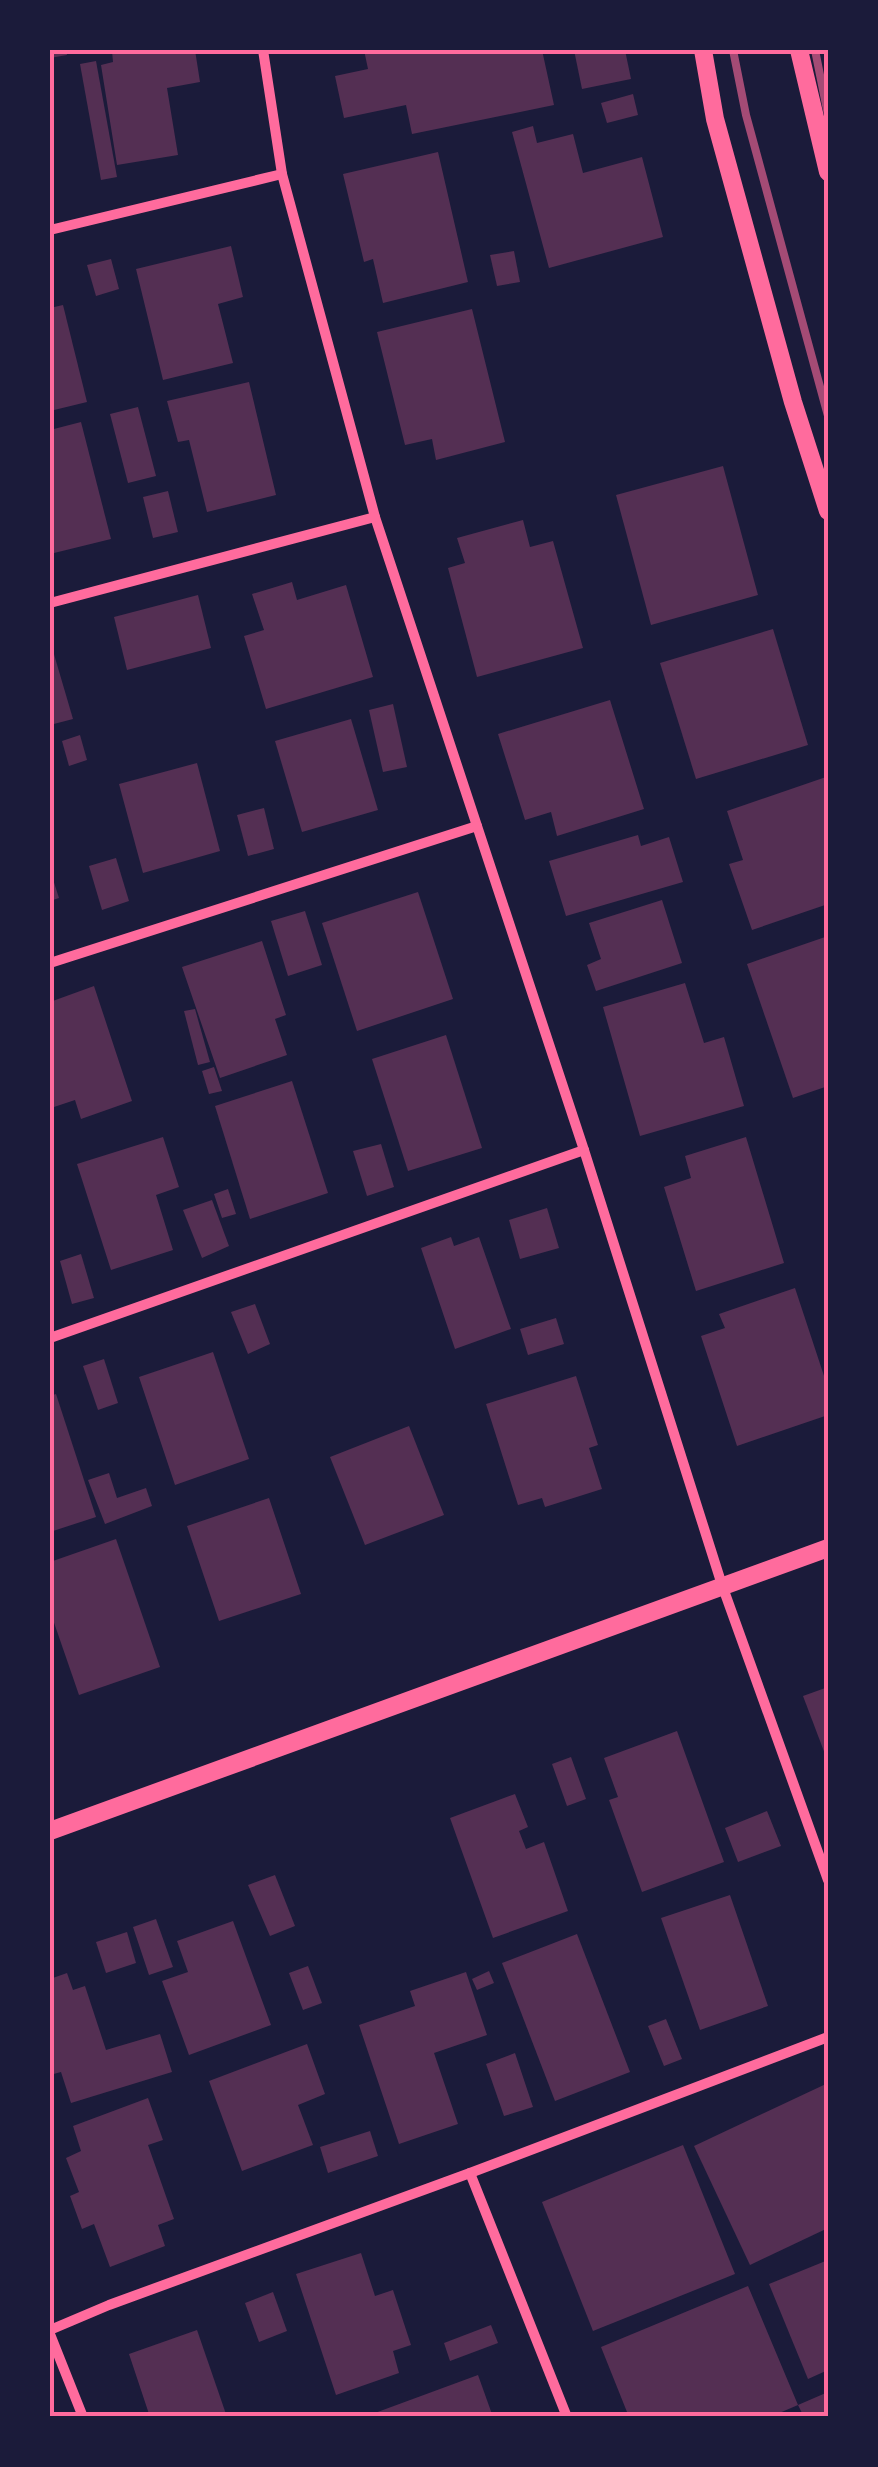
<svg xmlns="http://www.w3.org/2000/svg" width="878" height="2467" viewBox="0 0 878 2467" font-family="'Exo 2',sans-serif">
	<rect width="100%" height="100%" fill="#1b1b3a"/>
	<g fill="#542f53">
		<path d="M50,50H66L67,55L50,58Z"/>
		<path d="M119,50H195L200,82L167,88L178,155L117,165L101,65L113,62L112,51Z"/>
		<path d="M364,50H542L554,105L412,134L406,105L344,118L335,76L368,69Z"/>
		<path d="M574,50H625L631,79L582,89Z"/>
		<path d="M96,61L117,177L101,180L80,64Z"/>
		<path d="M633,94L638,115L607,123L601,103Z"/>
		<path d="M533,126L537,143L573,134L583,173L642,157L663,237L549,268L512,132Z"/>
		<path d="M438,152L468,282L383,303L373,259L364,262L343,174Z"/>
		<path d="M231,246L243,297L218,304L233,363L163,380L136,269Z"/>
		<path d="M514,251L520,282L497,286L490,255Z"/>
		<path d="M111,259L119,289L96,296L87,265Z"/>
		<path d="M63,305L87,402L50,411V308Z"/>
		<path d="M472,309L505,442L436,460L432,439L405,445L377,332Z"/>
		<path d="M249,382L276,495L207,512L189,440L178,442L167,401Z"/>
		<path d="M138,407L156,476L128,483L110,414Z"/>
		<path d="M81,422L111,539L50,554V430Z"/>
		<path d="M723,466L758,595L651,625L616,495Z"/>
		<path d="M168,491L178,532L153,538L143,497Z"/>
		<path d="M523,520L530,547L553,541L583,648L477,677L448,568L465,563L457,538Z"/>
		<path d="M292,582L297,600L346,585L373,677L266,709L244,636L264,630L252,594Z"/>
		<path d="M198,595L211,648L127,670L114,617Z"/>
		<path d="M773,629L808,745L696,779L660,663Z"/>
		<path d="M51,644L73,719L50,725V645Z"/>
		<path d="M610,700L644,809L557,836L551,812L525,820L498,734Z"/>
		<path d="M393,704L407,767L383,772L369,710Z"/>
		<path d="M351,719L378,810L302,832L275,741Z"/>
		<path d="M80,735L87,760L69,766L62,741Z"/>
		<path d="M197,763L220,851L143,873L119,784Z"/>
		<path d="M826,777L828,784V904L752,930L729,864L743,860L727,811Z"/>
		<path d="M264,808L274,849L248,856L237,815Z"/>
		<path d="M638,835L641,846L669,837L683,882L566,916L549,861Z"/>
		<path d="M116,858L129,901L102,910L89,866Z"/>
		<path d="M50,870L59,898L50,901Z"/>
		<path d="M418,892L453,999L357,1031L322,923Z"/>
		<path d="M662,900L682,963L596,991L587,965L601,959L589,923Z"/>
		<path d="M305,911L322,965L288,976L271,921Z"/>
		<path d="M828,936V1086L793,1098L747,964Z"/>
		<path d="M262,941L286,1015L275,1019L287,1055L220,1078L182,967Z"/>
		<path d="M685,983L704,1043L724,1037L744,1106L640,1136L603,1007Z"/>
		<path d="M94,986L132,1101L81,1119L75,1100L51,1108L50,1106V1002Z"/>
		<path d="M195,1009L210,1062L198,1065L184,1011Z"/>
		<path d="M446,1035L482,1148L408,1171L372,1059Z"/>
		<path d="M214,1067L222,1091L209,1094L202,1071Z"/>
		<path d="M292,1081L328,1193L250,1219L215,1106Z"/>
		<path d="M163,1137L179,1187L156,1195L173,1250L111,1270L77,1164Z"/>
		<path d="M746,1137L784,1263L696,1291L664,1187L691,1178L685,1156Z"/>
		<path d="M381,1144L394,1187L367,1196L353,1151Z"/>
		<path d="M228,1189L236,1214L222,1218L214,1194Z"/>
		<path d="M212,1200L229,1246L202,1258L183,1210Z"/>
		<path d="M547,1208L559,1248L520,1259L509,1220Z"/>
		<path d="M451,1237L454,1246L479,1237L511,1329L455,1349L421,1248Z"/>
		<path d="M81,1254L94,1298L72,1304L60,1261Z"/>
		<path d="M795,1288L828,1388V1415L737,1446L701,1336L725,1328L719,1314Z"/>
		<path d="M255,1304L270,1344L248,1354L231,1312Z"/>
		<path d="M556,1318L564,1344L528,1355L520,1329Z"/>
		<path d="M213,1352L249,1459L175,1485L139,1377Z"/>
		<path d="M104,1359L118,1403L98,1410L83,1366Z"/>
		<path d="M576,1376L598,1445L589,1448L602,1489L545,1507L542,1498L518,1505L486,1404Z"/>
		<path d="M56,1394L96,1517L50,1532V1396Z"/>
		<path d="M409,1426L444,1515L365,1545L330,1457Z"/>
		<path d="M109,1473L117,1498L146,1488L152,1506L105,1524L88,1480Z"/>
		<path d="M269,1498L301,1594L219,1621L187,1526Z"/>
		<path d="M116,1539L160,1667L79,1695L50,1611V1562Z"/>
		<path d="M828,1687V1762L803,1696Z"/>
		<path d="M677,1731L724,1862L642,1892L609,1800L618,1797L604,1758Z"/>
		<path d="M571,1757L586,1799L567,1806L552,1764Z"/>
		<path d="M515,1794L528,1827L519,1831L526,1849L544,1842L568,1911L493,1938L450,1818Z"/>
		<path d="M767,1811L781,1846L738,1862L725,1828Z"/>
		<path d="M275,1875L295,1926L270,1936L248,1885Z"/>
		<path d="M730,1895L768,2006L700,2030L661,1918Z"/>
		<path d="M156,1919L173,1967L149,1975L133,1927Z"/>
		<path d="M233,1921L271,2025L189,2055L162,1981L188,1972L177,1941Z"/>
		<path d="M127,1932L136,1963L106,1973L96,1942Z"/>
		<path d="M577,1934L630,2072L555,2101L502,1963Z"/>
		<path d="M308,1966L322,2003L303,2010L289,1973Z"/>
		<path d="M489,1971L494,1983L477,1990L472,1979Z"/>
		<path d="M466,1972L487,2035L434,2053L458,2124L399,2144L359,2025L415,2006L410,1991Z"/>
		<path d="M67,1973L73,1990L85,1986L106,2050L160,2034L172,2072L71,2103L61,2072L50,2075V1979Z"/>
		<path d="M666,2019L682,2059L664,2066L648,2026Z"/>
		<path d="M307,2044L325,2094L298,2105L313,2145L242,2171L209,2081Z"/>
		<path d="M515,2053L533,2107L504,2116L486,2064Z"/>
		<path d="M828,2083V2228L750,2265L694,2146Z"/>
		<path d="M148,2098L163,2140L148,2145L174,2219L158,2225L165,2246L110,2267L94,2224L82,2229L70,2196L79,2192L66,2158L81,2151L73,2126Z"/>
		<path d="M370,2131L378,2156L328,2173L320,2147Z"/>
		<path d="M683,2145L735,2274L593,2331L542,2202Z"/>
		<path d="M361,2253L375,2296L393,2290L411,2345L393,2351L399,2373L336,2395L296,2274Z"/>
		<path d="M828,2260V2370L808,2379L769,2284Z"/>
		<path d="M748,2286L798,2405L828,2392V2417H804L798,2405L770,2417H629L601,2347Z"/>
		<path d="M273,2292L287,2331L259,2342L245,2303Z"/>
		<path d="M491,2325L498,2343L450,2361L444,2343Z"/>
		<path d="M197,2330L227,2417H150L129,2354Z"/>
		<path d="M478,2375L493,2417H364Z"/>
	</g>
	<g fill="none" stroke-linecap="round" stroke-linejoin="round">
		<g stroke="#ff6b9d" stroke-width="10">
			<path d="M263,50L282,174L375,517L584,1150L722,1585L828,1880"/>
			<path d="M50,230L282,174"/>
			<path d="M50,603L375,517"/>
			<path d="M50,963L477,826"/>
			<path d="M50,1338L584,1150"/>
			<path d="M470,2173L567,2417"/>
			<path d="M50,2330L109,2305L470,2173L828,2037"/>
			<path d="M50,2334L83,2417"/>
		</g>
		<g stroke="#ff6b9d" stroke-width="18">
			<path d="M703,50L715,119L793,402L828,511"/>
			<path d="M799,50L828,172"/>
			<path d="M50,1831L828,1548"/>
		</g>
		<g stroke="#a44b75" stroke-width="8">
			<path d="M733,50L746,115L828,416"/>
			<path d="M815,50L828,115"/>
		</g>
	</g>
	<rect width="878" height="2467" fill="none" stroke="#1b1b3a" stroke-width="105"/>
	<rect x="52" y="52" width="774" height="2362" fill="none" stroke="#ff6b9d" stroke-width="4"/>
</svg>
